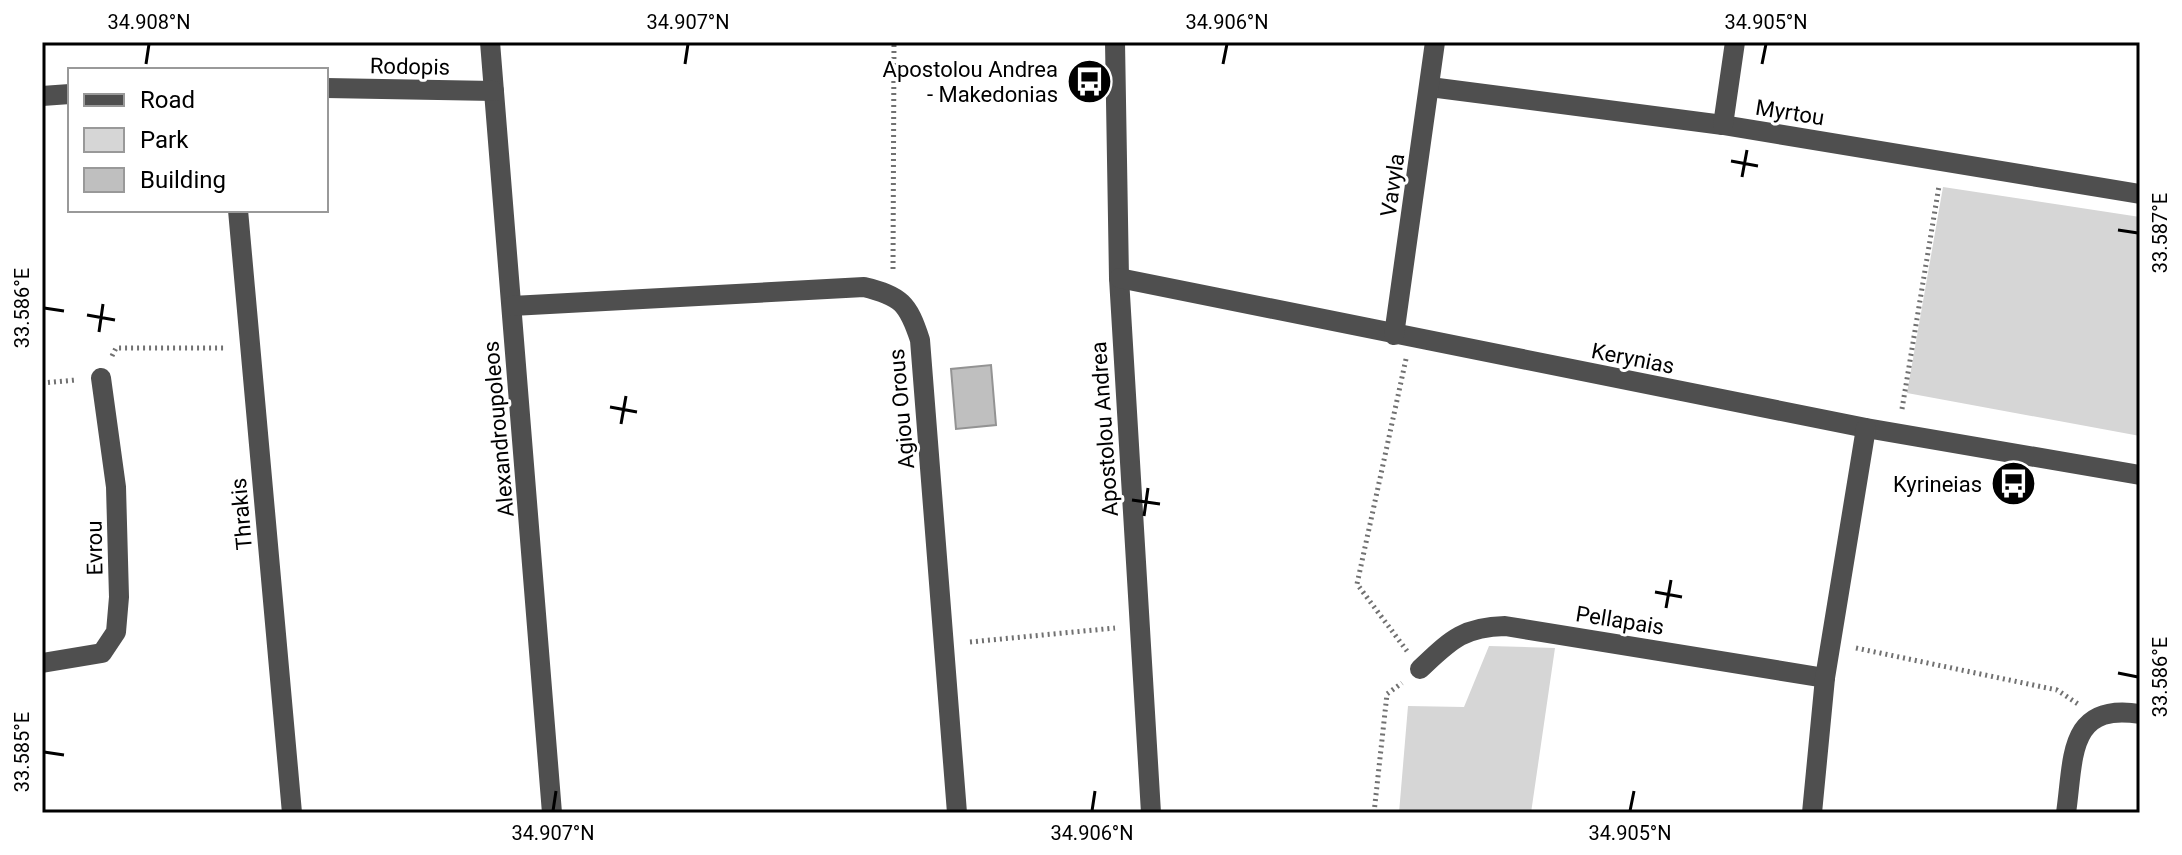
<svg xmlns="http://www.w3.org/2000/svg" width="2182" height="855" viewBox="0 0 2182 855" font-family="Roboto,sans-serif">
	<rect width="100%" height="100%" fill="#fff"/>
	<g fill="#d6d6d6">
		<path d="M1943,187L2140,217V436L1907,393Z"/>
		<path d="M1489,646L1555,648L1531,813H1399L1408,706L1464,707Z"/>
	</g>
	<path fill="#bfbfbf" stroke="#939393" stroke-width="2" d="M991,365L996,425L956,429L951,369Z"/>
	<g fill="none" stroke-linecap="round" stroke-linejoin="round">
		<g stroke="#717171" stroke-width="5" stroke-dasharray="2 4" stroke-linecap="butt">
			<path d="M893,269L894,42"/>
			<path d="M112,356L116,348H225"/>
			<path d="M1406,359L1357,584L1407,651"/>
			<path d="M42,383L76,380"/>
			<path d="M1902,409L1939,186"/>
			<path d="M970,642L1115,628"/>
			<path d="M1856,648L2057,690L2078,704"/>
			<path d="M1374,813L1387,694L1402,683"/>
		</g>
		<g stroke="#4f4f4f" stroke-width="20">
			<path d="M490,42L552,813"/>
			<path d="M1115,42L1119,278L1151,813"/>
			<path d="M1430,87L1723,125L2140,194"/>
			<path d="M326,88L494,91"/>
			<path d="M42,96L70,94"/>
			<path d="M1723,125L1735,42"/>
			<path d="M238,210L292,813"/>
			<path d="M1119,278L1866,428L2140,475"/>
			<path d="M512,306L864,287C901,296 908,303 920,340L957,813"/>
			<path d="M1394,335L1435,42"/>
			<path d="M42,663L102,653L116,632L119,597L116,487L101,378"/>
			<path d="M1420,669C1450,641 1462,627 1505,626L1825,678"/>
			<path d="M1812,813L1825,678L1866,428"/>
			<path d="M2066,813C2074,759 2067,702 2140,714"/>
		</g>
	</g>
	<path fill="none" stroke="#000" stroke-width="3" d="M146,64L149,44M685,64L688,44M1223,64L1227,44M1762,64L1766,44M1731,161L1758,166M1742,177L1747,150M2118,230L2138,233M44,308L64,311M87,315L115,320M99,332L103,304M610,407L637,412M621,424L626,396M1132,500L1160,504M1144,516L1148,488M1655,592L1682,597M1666,608L1671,580M2118,673L2138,677M44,752L64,755M553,811L556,791M1092,811L1095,791M1630,811L1634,791"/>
	<defs>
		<symbol id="bus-disc" viewBox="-11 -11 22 22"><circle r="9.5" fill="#000" stroke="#fff"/><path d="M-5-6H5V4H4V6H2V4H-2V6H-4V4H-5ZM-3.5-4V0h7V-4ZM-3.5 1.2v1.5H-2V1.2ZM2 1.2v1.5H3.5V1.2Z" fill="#fff"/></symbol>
	</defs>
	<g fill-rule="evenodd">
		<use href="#bus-disc" x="1064" y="56" width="51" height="51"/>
		<use href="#bus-disc" x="1988" y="458" width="51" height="51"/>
	</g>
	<g text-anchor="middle" stroke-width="6" stroke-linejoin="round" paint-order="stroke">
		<g font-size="22" fill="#000" stroke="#fff">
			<text transform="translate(410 66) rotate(1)" y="8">Rodopis</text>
			<text transform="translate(1790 112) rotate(9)" y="8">Myrtou</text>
			<text transform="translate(1392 185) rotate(-82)" y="8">Vavyla</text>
			<text transform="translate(1633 358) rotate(11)" y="8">Kerynias</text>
			<text transform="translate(901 409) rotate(-95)" y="8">Agiou Orous</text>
			<text transform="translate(498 429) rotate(-95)" y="8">Alexandroupoleos</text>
			<text transform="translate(1104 429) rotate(-94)" y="8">Apostolou Andrea</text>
			<text transform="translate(241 514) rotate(-95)" y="8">Thrakis</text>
			<text transform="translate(94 548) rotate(-91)" y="8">Evrou</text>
			<text transform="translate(1620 620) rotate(9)" y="8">Pellapais</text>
		</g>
		<g font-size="22" fill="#000" stroke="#fff" text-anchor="end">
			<text x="1058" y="77">Apostolou Andrea<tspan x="1058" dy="25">- Makedonias</tspan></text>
			<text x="1982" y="492">Kyrineias</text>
		</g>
	</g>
	<rect width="2182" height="855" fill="none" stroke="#ffffff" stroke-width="88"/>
	<rect x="68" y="68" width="260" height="144" fill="#ffffff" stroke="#999999" stroke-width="2"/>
	<rect x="84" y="94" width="40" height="12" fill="#4f4f4f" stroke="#999999" stroke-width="2"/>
	<text x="140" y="108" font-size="24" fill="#000000">Road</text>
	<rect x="84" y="128" width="40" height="24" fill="#d6d6d6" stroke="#999999" stroke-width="2"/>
	<text x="140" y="148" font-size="24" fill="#000000">Park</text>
	<rect x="84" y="168" width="40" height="24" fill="#bfbfbf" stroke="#999999" stroke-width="2"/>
	<text x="140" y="188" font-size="24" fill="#000000">Building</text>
	<rect x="44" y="44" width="2094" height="767" fill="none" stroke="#000" stroke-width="3"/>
	<g font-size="20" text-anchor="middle" fill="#000">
		<text x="149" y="29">34.908°N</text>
		<text x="688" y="29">34.907°N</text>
		<text x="1227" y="29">34.906°N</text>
		<text x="1766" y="29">34.905°N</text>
		<text transform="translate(2160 233) rotate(-90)" y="7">33.587°E</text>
		<text transform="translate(22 308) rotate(-90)" y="7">33.586°E</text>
		<text transform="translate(2160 677) rotate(-90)" y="7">33.586°E</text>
		<text transform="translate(22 752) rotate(-90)" y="7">33.585°E</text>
		<text x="553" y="840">34.907°N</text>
		<text x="1092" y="840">34.906°N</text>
		<text x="1630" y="840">34.905°N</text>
	</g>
</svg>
